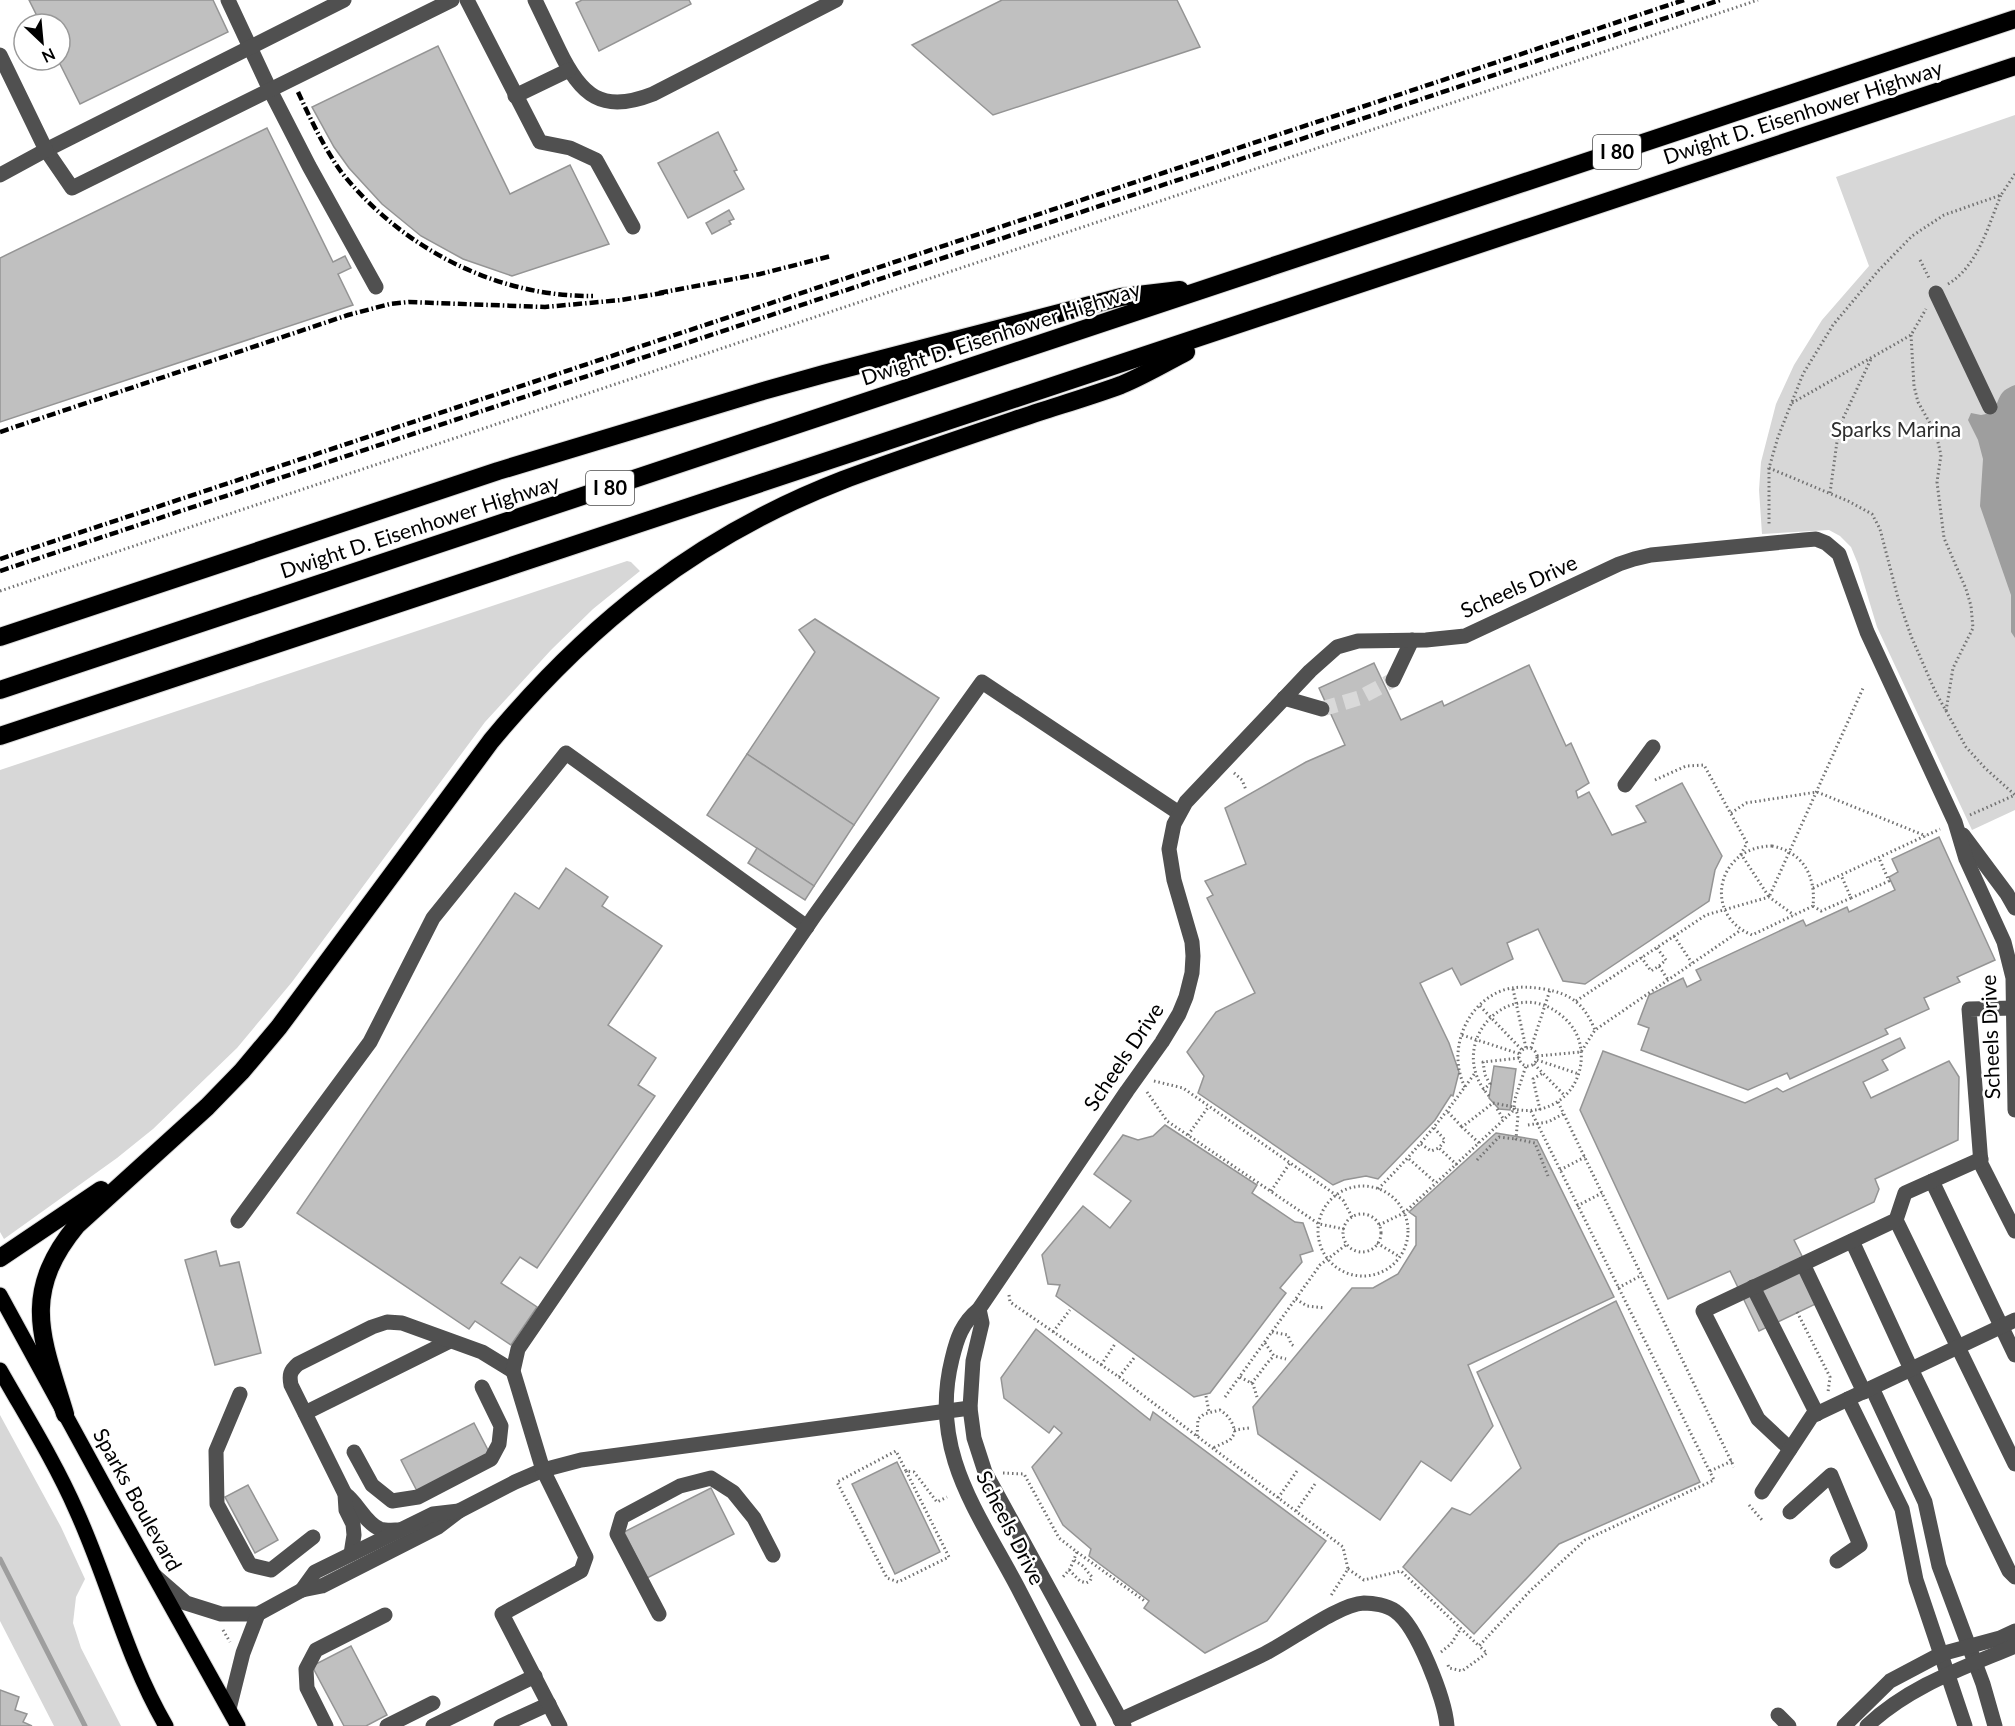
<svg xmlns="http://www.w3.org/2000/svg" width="2015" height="1726" viewBox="0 0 2015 1726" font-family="Lato,sans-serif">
	<rect width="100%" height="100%" fill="#fff"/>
	<g fill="#d7d7d7">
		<path d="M2015,115V810L1972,830L1877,627L1858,564L1851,547L1840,536L1829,530L1762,534L1759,490L1761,462L1776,404L1794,365L1822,320L1869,266L1836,177Z"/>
		<path d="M627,561L631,562L640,571L593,609L551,650L485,722L292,982L237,1048L153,1129L117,1158L4,1239L0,1232V770Z"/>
		<path d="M0,1415L61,1527L85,1579L76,1597L73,1623L81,1648L121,1726H54L0,1621Z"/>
	</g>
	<path fill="#9e9e9e" d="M2015,385V638L2011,632V595L1980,506L1983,459L1978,440L1968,420L1971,413L1981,415L1991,413C2002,399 1996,392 2015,385Z"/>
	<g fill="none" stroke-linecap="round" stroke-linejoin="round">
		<path stroke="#9e9e9e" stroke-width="5" d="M0,1559L85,1726"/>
	</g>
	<g fill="#c0c0c0" stroke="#949494" stroke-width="1.5">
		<path d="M29,0H213L228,32L80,104L58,60H60V24H41Z"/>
		<path d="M582,0H689L691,4L599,51L576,3Z"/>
		<path d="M1002,0H1177L1200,47L993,115L912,45Z"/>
		<path d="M438,46L510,194L570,165L609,244L512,276L463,259L421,236L382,204L349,168L334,147L312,107Z"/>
		<path d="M267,128L333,262L345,256L351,268L338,274L353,305L0,422V258Z"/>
		<path d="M718,132L737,170L734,171L744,189L688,218L658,163Z"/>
		<path d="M729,210L734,219L729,221L731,224L712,234L706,223Z"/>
		<path d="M815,619L939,698L854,825L747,754L815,652L799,630Z"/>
		<path d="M1374,663L1401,720L1442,701L1444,706L1529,665L1566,746L1571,743L1589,783L1576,791L1578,798L1589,792L1612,835L1646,822L1636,806L1682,783L1722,856L1715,870L1709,901L1585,984L1563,981L1538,929L1507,943L1513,959L1461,985L1452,968L1420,983L1449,1043L1459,1072L1453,1096L1451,1095L1435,1120L1378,1179L1366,1176L1344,1180L1333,1185L1198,1093L1204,1076L1187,1052L1216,1012L1255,993L1207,898L1213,895L1205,881L1246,864L1225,808L1306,762L1345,745L1319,688Z"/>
		<path d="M747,754L854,825L814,886L707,815Z"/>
		<path d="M1939,837L1995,960L1957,977L1960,982L1924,998L1929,1009L1885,1029L1888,1034L1790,1079L1787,1073L1748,1090L1641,1050L1649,1028L1638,1024L1649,995L1683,978L1687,987L1701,980L1696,970L1803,920L1806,926L1847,907L1849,912L1895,890L1889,877L1898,872L1892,859Z"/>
		<path d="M757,848L814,886L805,900L748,863Z"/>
		<path d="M566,868L608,897L602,906L662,946L608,1025L656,1058L638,1085L655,1096L537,1268L520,1257L501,1283L537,1307L511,1345L475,1321L469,1329L297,1213L515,893L539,909Z"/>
		<path d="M1900,1038L1905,1048L1882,1060L1888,1070L1863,1082L1871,1098L1949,1061L1959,1077L1958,1140L1875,1179L1879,1189L1874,1202L1794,1240L1824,1300L1759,1331L1730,1271L1668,1299L1580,1110L1603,1051L1745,1103L1777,1088L1783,1092Z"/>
		<path d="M1494,1066L1516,1069L1510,1110L1499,1109L1489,1098Z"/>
		<path d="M1165,1125L1257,1185L1252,1193L1295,1222L1303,1223L1313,1251L1300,1255L1302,1262L1280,1288L1286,1293L1210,1393L1194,1397L1056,1296L1060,1285L1048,1284L1042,1255L1083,1206L1110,1228L1131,1201L1094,1174L1123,1135L1138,1140L1153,1136Z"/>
		<path d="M1496,1133L1537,1140L1614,1297L1468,1365L1493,1426L1451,1481L1421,1461L1380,1520L1258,1434L1253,1407L1352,1288H1373L1398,1274L1416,1245V1217L1409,1212Z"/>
		<path d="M216,1251L220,1266L239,1262L261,1353L215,1365L185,1260Z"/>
		<path d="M1616,1301L1700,1482L1559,1544L1474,1634L1403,1567L1452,1508L1470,1515L1521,1468L1477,1372Z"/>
		<path d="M1036,1329L1150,1420L1153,1412L1326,1541L1267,1621L1205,1653L1144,1608L1149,1601L1089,1556L1091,1549L1063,1525L1032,1467L1062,1433L1054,1426L1049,1433L1004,1398L1001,1378Z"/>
		<path d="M474,1423L490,1454L417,1491L401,1460Z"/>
		<path d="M897,1462L940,1552L895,1574L852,1484Z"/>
		<path d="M248,1485L278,1540L255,1553L225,1497Z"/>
		<path d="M711,1488L734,1534L647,1578L624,1532Z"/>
		<path d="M351,1646L387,1715L366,1726H344L312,1666Z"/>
		<path d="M0,1690L19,1697L15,1710L27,1714L23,1722L32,1726H0Z"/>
	</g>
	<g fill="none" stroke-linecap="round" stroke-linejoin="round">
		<path stroke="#d9d9d9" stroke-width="15" stroke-dasharray="15 8" stroke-linecap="butt" d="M1322,709L1359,698L1393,680"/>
		<defs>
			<g id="major">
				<path d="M0,1295L113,1502L238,1726"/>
				<path d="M0,1370C26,1416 55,1462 76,1510C109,1582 126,1658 166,1726"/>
			</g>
			<g id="highway">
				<path d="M0,637L498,471L763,391L824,374L1121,297L1180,290"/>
				<path d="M0,690L2015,19"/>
				<path d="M0,736L2015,66"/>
				<path d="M0,1258L101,1190"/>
				<path d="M65,1414C42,1338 20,1294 77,1225L207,1107L242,1071L279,1027L491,741C589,623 698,536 843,480C908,456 974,434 1039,412C1067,403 1094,395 1121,385C1143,376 1165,363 1186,352"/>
			</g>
		</defs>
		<use href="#major" stroke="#dbdbdb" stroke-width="17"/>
		<use href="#highway" stroke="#dbdbdb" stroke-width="20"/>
		<g stroke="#727272" stroke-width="3" stroke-dasharray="1.5 3" stroke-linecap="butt">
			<path d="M2015,174L2001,195L1944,215L1912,236L1878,271L1833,325L1803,374L1778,437L1769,468L1848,501L1872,514L1880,529L1898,598L1911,636L1935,691L1966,747L1985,768L2015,795"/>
			<path d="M1920,260L1930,280"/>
			<path d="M1948,284C1978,266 1988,226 2001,195"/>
			<path d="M1911,335L1914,386L1918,402L1936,434L1941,455L1937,482L1944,538L1966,589L1971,606L1973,628L1953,668L1946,711"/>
			<path d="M1792,403L1911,335L1926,309"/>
			<path d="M1769,468V526"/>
			<path d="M1830,493L1839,427L1871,359"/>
			<path d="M0,591L1758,0"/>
			<path d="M1234,773L1242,780L1246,790"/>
			<path d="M1655,780L1686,766L1704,765L1747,843L1741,854L1769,897L1864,686"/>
			<path d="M1731,813L1746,803L1817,792L1926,836"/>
			<path d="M1970,815L2015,795"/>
			<path d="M1772,846C1803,852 1816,876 1813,906L1752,935C1701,914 1718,846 1772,846Z"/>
			<path d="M1813,888L1940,829"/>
			<path d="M1851,898L1889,881L1879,858"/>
			<path d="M1813,906L1821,911L1851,898L1841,875"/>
			<path d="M1674,936L1692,963"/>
			<path d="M1657,948L1666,960L1659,966"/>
			<path d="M1641,957L1651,971L1659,966L1668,980"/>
			<path d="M1513,989L1526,1048"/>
			<path d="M1576,1001L1706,915L1769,897L1794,915"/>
			<path d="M1480,1006L1522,1050"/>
			<path d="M1462,1035L1520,1054"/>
			<circle cx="1528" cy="1057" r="9"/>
			<path d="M1531,1048L1550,990"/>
			<path d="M1537,1056L1581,1052L1595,1030L1741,930"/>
			<path d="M1537,1060L1579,1074"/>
			<path d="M1534,1064L1565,1096"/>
			<path d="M1154,1081L1183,1088L1336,1195L1343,1200L1352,1217"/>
			<path d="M1465,1087C1446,1050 1467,1000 1507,989C1520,986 1531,987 1544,989C1572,994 1584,1004 1595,1030"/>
			<path d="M1483,1090L1490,1084L1485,1075L1483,1062L1519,1058"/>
			<path d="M1147,1092L1167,1121L1319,1224L1344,1229"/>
			<path d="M1489,1096C1442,1043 1511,972 1562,1016C1573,1025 1580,1037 1581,1051C1583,1070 1575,1089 1560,1100C1545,1111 1529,1112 1512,1109"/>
			<path d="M1558,1102L1734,1467"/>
			<path d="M1514,1107L1515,1099L1526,1066"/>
			<path d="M1497,1109L1504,1120"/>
			<path d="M1540,1110L1533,1079L1543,1073"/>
			<path d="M1448,1112L1462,1127"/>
			<path d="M1528,1125L1548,1122L1563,1114"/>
			<path d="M1434,1128L1445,1140L1439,1148L1457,1165"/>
			<path d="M1188,1135L1209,1106"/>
			<path d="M1479,1143L1462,1127L1493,1103"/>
			<path d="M1421,1144L1431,1151L1439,1148"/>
			<path d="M1409,1159L1436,1183"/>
			<path d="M1477,1160L1499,1137L1516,1139"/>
			<path d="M1560,1170L1585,1157"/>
			<circle cx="1363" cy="1231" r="45"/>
			<path d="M1378,1189C1416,1151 1444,1116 1475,1073"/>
			<path d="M1271,1191L1290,1163"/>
			<path d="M1577,1206L1602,1193"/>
			<circle cx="1362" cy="1233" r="19"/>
			<path d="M1379,1225L1404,1213L1514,1110"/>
			<path d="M1377,1243L1400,1257"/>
			<path d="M1618,1288L1642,1275"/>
			<path d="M1009,1295L1010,1302L1119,1377L1343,1547L1348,1569L1330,1597"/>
			<path d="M1296,1299L1307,1306L1325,1308"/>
			<path d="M1797,1312L1830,1377L1828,1392"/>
			<path d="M1053,1332L1070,1310"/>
			<path d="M1272,1332L1288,1335L1291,1344L1295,1347"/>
			<path d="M1265,1343L1274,1356L1286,1359"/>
			<path d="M1101,1365L1115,1344"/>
			<path d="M1119,1377L1134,1358"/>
			<path d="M1240,1377L1253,1384L1257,1397"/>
			<path d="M1251,1383C1260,1375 1264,1365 1274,1356"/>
			<path d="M1206,1396L1209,1412"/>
			<path d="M1225,1397L1320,1265L1347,1244"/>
			<path d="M1234,1430L1249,1428"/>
			<path d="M1197,1436L1198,1419L1204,1414L1220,1410C1229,1416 1233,1422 1235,1433L1230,1440L1213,1448"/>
			<path d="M906,1471L949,1557L898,1582L887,1578L837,1482L896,1451L906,1471L914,1472L937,1502L947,1497"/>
			<path d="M1710,1471L1732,1461"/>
			<path d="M1003,1473L1024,1474L1059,1538L1077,1552L1070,1569L1062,1578"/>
			<path d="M1278,1498L1297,1471"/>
			<path d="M1749,1505L1762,1520"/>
			<path d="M1296,1511L1315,1484"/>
			<path d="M1077,1552L1146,1602"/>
			<path d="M1348,1569L1364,1580L1401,1571L1479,1646L1530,1591L1585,1540L1714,1480L1531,1111"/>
			<path d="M1069,1570L1080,1581L1086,1583L1090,1581L1092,1577L1083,1566L1074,1560"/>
			<path d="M223,1630L230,1642"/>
			<path d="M1441,1652L1451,1644L1461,1628"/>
			<path d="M1448,1665L1449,1668L1462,1671L1487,1653L1479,1646"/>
		</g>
		<g stroke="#505050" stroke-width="15">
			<path d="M228,0L270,90L309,166L376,287"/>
			<path d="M344,0L46,150L72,188L452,0"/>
			<path d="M467,0L540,142L570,148L596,160L633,227"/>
			<path d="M535,0C543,17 551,33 559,50C581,96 602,114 653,94L836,0"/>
			<path d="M0,55L46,150L0,175"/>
			<path d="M515,96L569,70"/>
			<path d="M1936,293L1990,407"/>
			<path d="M1393,680L1412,640"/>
			<path d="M1284,698L1322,709"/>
			<path d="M1625,785L1653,747"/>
			<path d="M1963,835L2007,894L2015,908"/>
			<path d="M2015,1008L1969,1009L1981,1164L2015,1231"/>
			<path d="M1932,1181L2015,1355"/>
			<path d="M1896,1220L2015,1464"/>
			<path d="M238,1221L370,1042L433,918L566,753L807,927"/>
			<path d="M1852,1241L1911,1369L2009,1571L2015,1577"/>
			<path d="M1803,1264L1864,1392"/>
			<path d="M1753,1287L1817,1414"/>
			<path d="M979,1309L982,1323L973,1361L970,1408L974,1438L985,1472L1124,1726"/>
			<path d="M1872,1388L1925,1502L1939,1566L1983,1684L1995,1726"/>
			<path d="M240,1394L216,1451L217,1504L250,1565L271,1570L313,1537"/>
			<path d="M1848,1399L1902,1509L1916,1580L1965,1726"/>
			<path d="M305,1413L450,1341"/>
			<path d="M1790,1449L1758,1419L1703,1311L1896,1220L1905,1193L1981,1159"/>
			<path d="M354,1452L372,1485L392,1501L418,1497L491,1459L499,1444L501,1426L482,1387"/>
			<path d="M1762,1492L1812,1416L2015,1320"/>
			<path d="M345,1494C358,1503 365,1523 380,1529C386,1531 394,1530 400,1530"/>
			<path d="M1790,1512L1831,1475L1860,1545L1837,1561"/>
			<path d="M351,1554L354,1535L353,1524L346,1510L345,1494L291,1385C289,1375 290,1371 298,1364L372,1327L387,1322L402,1323L482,1352L513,1371"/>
			<path d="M155,1576L186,1603L221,1614H258L302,1590L322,1586L438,1527L459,1511L515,1482L543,1470L581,1460L970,1408"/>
			<path d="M302,1590L315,1572L433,1514L459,1511"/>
			<path d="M659,1614L617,1534L622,1517L680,1486L711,1478L733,1492L754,1518L773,1555"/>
			<path d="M229,1709L243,1653L258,1614"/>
			<path d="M1778,1715L1789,1726"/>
			<path d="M1120,1720C1167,1698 1215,1678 1262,1655C1288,1643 1338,1604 1364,1603C1373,1603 1387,1605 1395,1611C1417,1626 1445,1699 1447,1726"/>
			<path d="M326,1726L307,1688L306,1669L316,1650L385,1615"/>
			<path d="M387,1726L433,1703"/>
			<path d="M433,1726L535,1676"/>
			<path d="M501,1726L549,1704"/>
			<path d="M560,1726L502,1614L581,1571L586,1557L543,1470L513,1371L518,1349L815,915L982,682L1179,813"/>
			<path d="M1089,1726C1065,1680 1042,1634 1018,1588C978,1512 929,1451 952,1359C957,1338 962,1323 979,1309L1127,1091L1162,1042L1179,1014L1186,997L1192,973L1193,956L1192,942L1174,880L1169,849L1174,824L1186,802L1310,671L1337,647L1358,641L1426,640L1465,636L1619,564L1634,559L1651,555L1804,540L1816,539L1826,543L1839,554L1867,632L1955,822L1966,859L2004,942L2013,978L2015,1110"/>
			<path d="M1844,1726L1890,1681L1941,1654L2000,1638L2015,1631"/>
			<path d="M1867,1726C1909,1686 1963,1668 2015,1646"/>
		</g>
		<use href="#major" stroke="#000" stroke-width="15"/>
		<use href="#highway" stroke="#000" stroke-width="18"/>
		<g stroke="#000" stroke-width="4.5" stroke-dasharray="9 3 1.5 3" stroke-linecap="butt">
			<path d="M298,92C311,120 324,148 342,173C402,248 496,297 593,296"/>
			<path d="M659,293L760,274L831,256"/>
			<path d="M0,432L348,315L390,304L409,302L545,307L621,300L668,292"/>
			<path d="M0,559L1684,0"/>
			<path d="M0,571L1720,0"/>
		</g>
		<path stroke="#727272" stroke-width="3" stroke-dasharray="1.5 3" stroke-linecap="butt" d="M1493,1103L1514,1107L1518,1115L1516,1139L1535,1143L1548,1176"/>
	</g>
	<g text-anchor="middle" stroke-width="5" stroke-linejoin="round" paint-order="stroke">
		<g fill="#fff" stroke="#4c4c4c" stroke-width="1.5">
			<rect x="1593" y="135" width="48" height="34" rx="4.5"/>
			<rect x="586" y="471" width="48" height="34" rx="4.5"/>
		</g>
		<g font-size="20" font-weight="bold" fill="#000">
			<text x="1617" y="159">I 80</text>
			<text x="610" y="495">I 80</text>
		</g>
		<g font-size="21" fill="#000" stroke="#fff">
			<text transform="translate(1803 113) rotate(-18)" y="7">Dwight D. Eisenhower Highway</text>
			<text transform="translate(1001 334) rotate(-18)" y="7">Dwight D. Eisenhower Highway</text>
			<text transform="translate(420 527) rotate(-18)" y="7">Dwight D. Eisenhower Highway</text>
			<text transform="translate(1519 587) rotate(-24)" y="7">Scheels Drive</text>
			<text transform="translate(1991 1037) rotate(-92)" y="7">Scheels Drive</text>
			<text transform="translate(1124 1057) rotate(-56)" y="7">Scheels Drive</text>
			<text transform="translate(137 1500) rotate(61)" y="7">Sparks Boulevard</text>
			<text transform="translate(1010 1528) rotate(63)" y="7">Scheels Drive</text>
		</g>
		<g font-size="21" fill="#2e2e2e" stroke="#fff">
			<text x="1896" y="437">Sparks Marina</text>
		</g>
	</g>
	<g transform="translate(42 42) rotate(154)"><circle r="28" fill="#ffffff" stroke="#999999" stroke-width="1.5"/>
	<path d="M0-4.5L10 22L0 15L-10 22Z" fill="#000000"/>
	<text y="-9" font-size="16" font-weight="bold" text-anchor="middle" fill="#000000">N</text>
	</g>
</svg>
